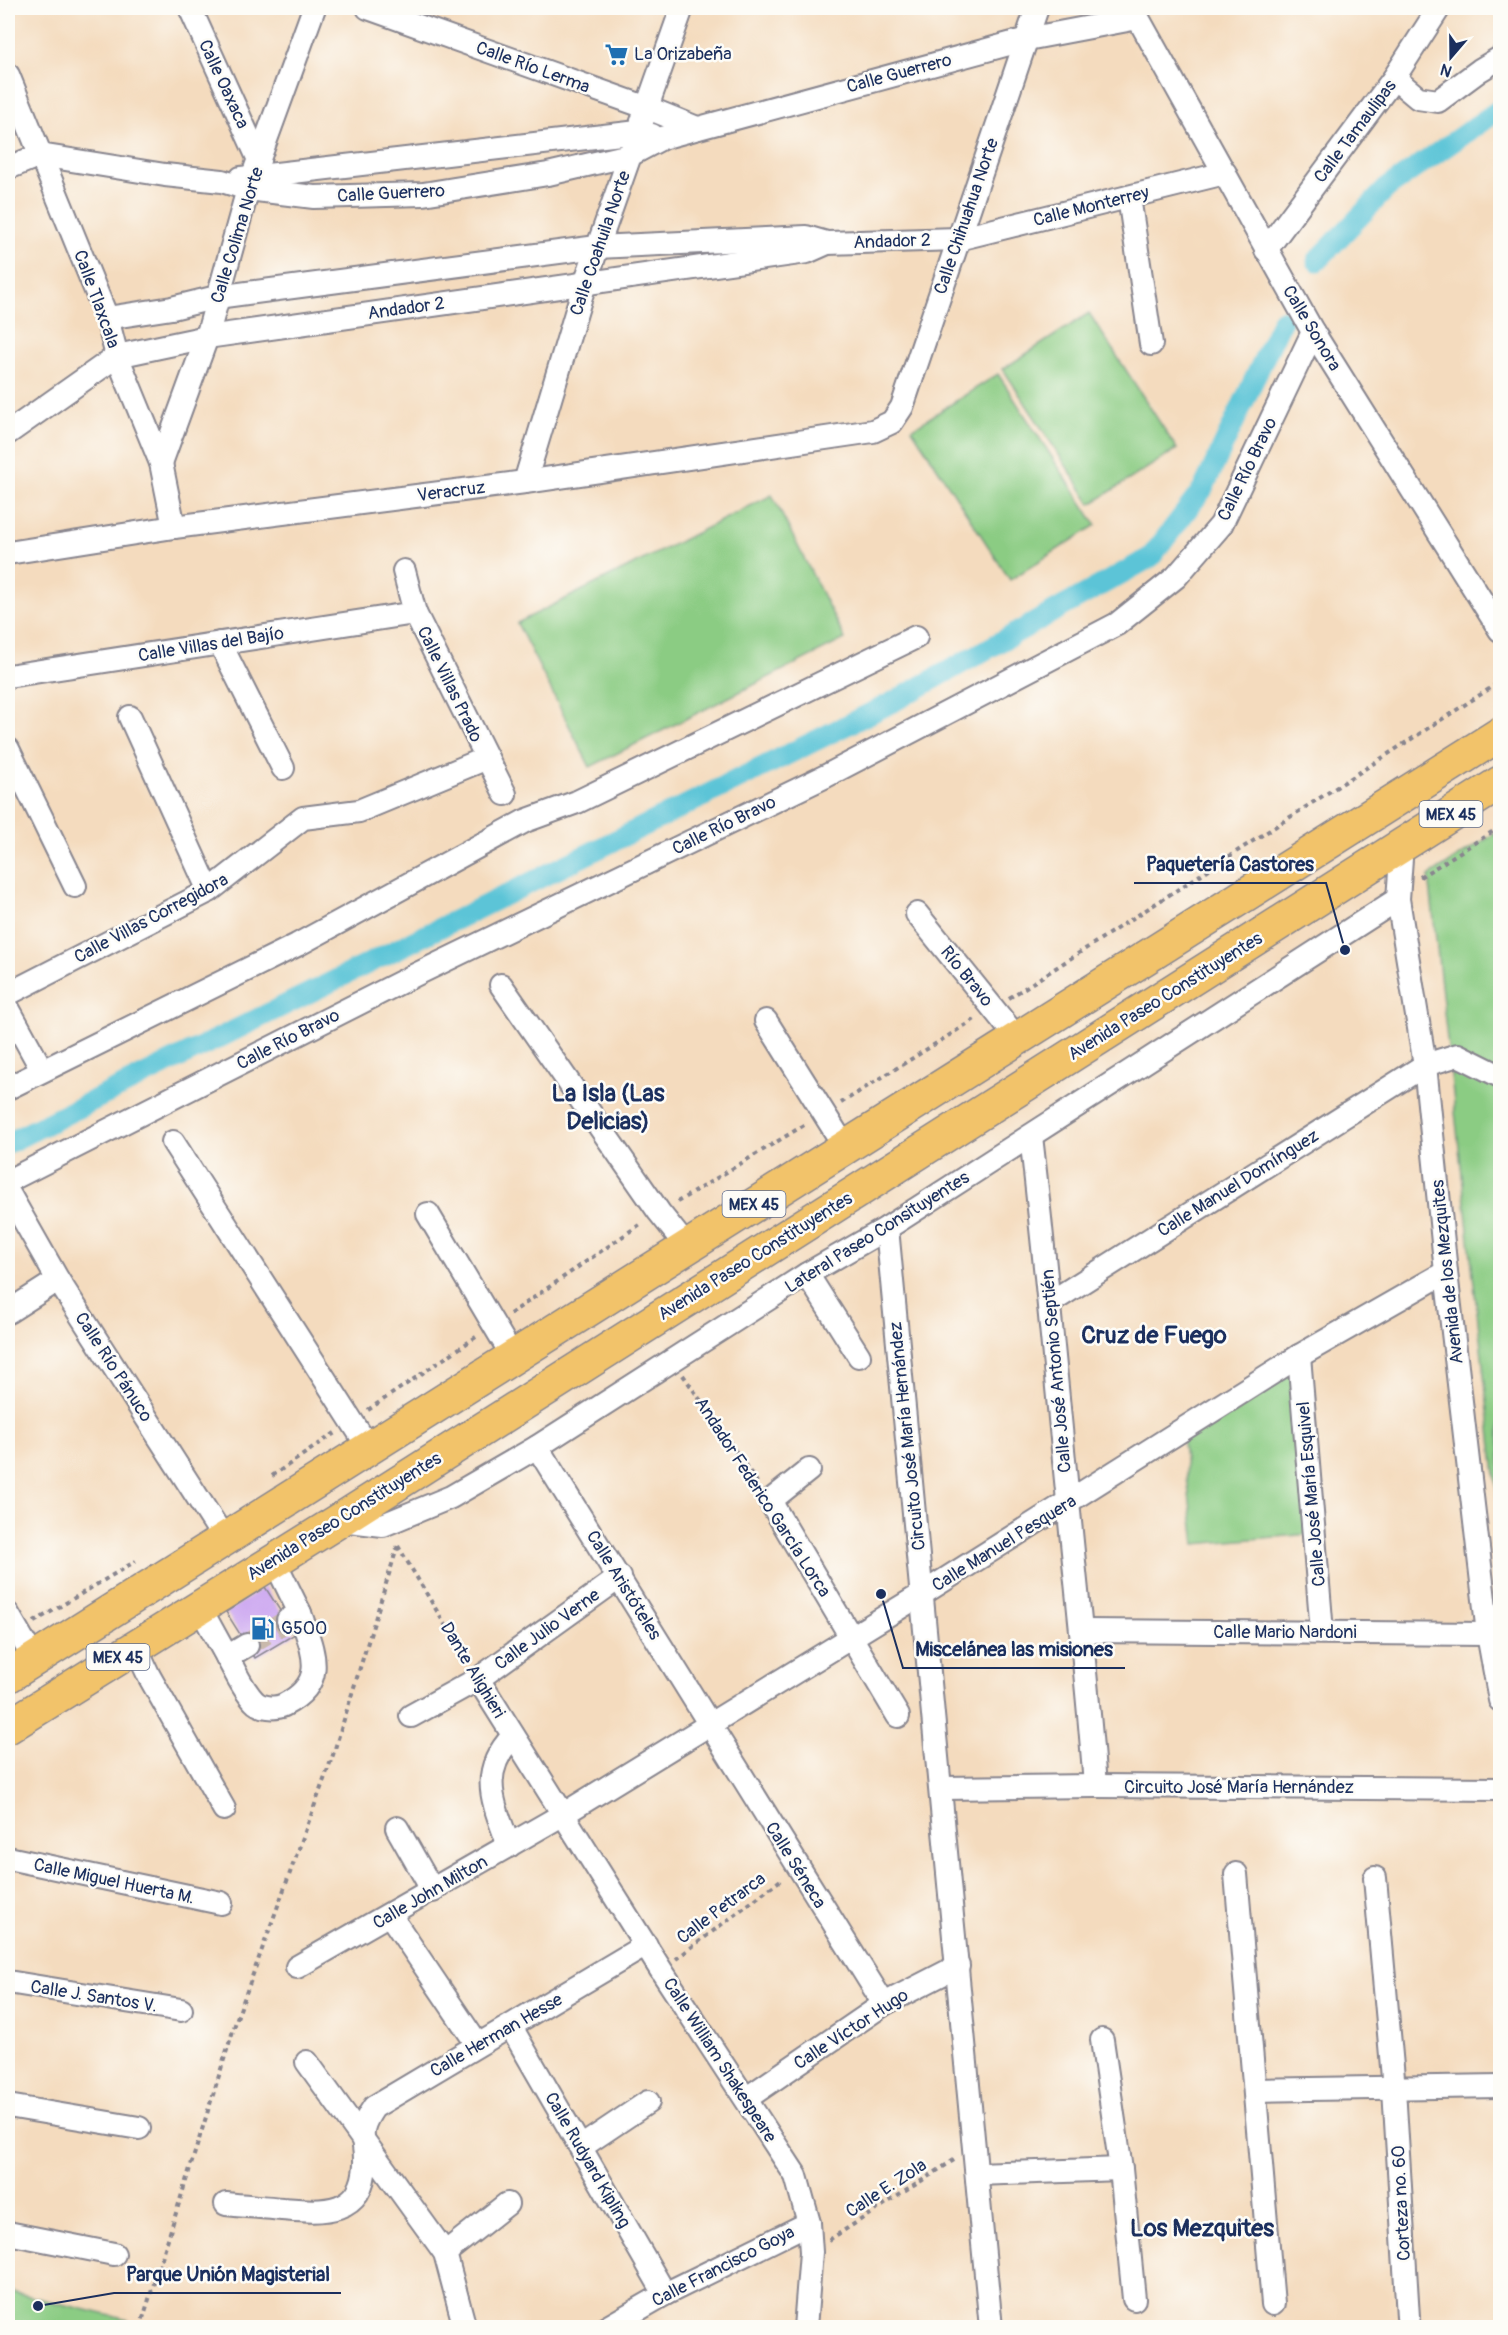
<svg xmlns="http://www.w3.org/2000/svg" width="1508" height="2335" viewBox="0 0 1508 2335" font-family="Pangolin,sans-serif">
	<rect width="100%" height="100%" fill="#fdfcf7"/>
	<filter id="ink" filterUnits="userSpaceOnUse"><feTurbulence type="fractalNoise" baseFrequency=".0167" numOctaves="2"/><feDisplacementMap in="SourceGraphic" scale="12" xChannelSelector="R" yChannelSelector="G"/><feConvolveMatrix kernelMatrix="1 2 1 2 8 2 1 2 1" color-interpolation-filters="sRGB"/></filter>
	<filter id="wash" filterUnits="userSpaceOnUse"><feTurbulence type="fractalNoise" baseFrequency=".008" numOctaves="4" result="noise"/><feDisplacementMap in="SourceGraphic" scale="24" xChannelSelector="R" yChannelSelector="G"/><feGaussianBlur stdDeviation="1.35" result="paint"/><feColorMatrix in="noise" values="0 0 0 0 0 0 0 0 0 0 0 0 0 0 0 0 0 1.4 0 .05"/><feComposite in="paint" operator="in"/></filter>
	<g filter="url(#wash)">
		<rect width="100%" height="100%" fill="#f4dbbe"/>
		<g fill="#8bcc83" stroke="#537e70" stroke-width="1.5">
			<path d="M1089,313L1177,449L1091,504L1003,369Z"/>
			<path d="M998,374L1096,525L1010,580L912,429Z"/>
			<path d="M772,495L845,639L590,767L517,623Z"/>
			<path d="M1500,830V1520L1429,876Z"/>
			<path d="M1294,1366L1310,1534L1195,1544L1182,1435Z"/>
			<path d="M8,2291L128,2320L126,2327H8Z"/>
		</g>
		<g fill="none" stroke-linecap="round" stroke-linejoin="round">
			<g stroke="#5bc4d7" stroke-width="21">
				<path d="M1317,261L1387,188L1500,109"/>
				<path d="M8,1143L893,702L1151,557L1203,489L1282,320"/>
			</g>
		</g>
		<g id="blocks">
			<path fill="#cda9f1" d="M265,1587L295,1634L255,1658L226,1612Z"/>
		</g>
	</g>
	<g filter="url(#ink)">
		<use href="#blocks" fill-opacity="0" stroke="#88858e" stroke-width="1.5"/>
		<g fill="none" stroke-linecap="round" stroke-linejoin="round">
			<path stroke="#c9b9ab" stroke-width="22" stroke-dasharray="22 11" stroke-linecap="butt" d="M247,1645L287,1621"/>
			<defs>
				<g id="minor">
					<path d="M190,8L259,160"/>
					<path d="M368,8L648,108L697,128"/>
					<path d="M1138,18L1313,332L1500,630"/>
					<path d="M8,75L107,318L117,356L161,463L174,527"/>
					<path d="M1394,78L1418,98L1438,101L1480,70L1500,58"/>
					<path d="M8,168L40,155L165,175L222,181L248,189L314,197L423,194L548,174L630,155L662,138L1027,39L1138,18"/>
					<path d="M241,178L638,132L652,135"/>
					<path d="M1129,197L1151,344"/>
					<path d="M1266,250L1394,78L1439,8"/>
					<path d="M107,318L172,308L217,297L597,247L806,237L827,243L958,239L1225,173"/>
					<path d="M8,433L117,356L207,337L807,252L825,244"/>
					<path d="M161,463L207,337L248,189L314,8"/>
					<path d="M525,482L585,283L682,8"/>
					<path d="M8,553L174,527L525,482L873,431L892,422L902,407L1037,8"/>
					<path d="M404,571L415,613L505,794"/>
					<path d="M220,643L283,768"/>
					<path d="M8,676L415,613"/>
					<path d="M130,717L209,891"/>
					<path d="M8,749L75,886"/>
					<path d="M1402,845L1398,899L1425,1065L1446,1272L1488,1634L1500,1700"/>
					<path d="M917,914L1017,1038"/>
					<path d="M501,985L659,1212L687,1247"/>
					<path d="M8,994L209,891L303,818L359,811L487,758"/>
					<path d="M8,1008L42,1070"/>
					<path d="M766,1021L845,1147"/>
					<path d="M8,1088L297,945L525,821L577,802L916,637"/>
					<path d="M1031,1136C1045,1257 1056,1379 1068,1501C1077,1596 1088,1690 1095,1786"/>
					<path d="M173,1142L369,1448"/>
					<path d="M8,1181L415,975L826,776L1117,624L1176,577L1221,525L1313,332"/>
					<path d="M8,1192L58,1280L225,1540"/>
					<path d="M428,1214L513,1357"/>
					<path d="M887,1228L991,2328"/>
					<path d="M807,1274L859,1356"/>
					<path d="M1051,1302L1425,1065L1458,1055L1500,1076"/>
					<path d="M8,1312L58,1280"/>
					<path d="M1299,1356L1322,1632"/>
					<path d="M537,1447L884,2004"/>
					<path d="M809,1470L770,1501L898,1716"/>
					<path d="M340,1520L383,1525L451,1497L537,1447L807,1274L887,1228L1398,899"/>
					<path d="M274,1560L300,1613L288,1620"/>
					<path d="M199,1606L227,1657L247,1645"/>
					<path d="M8,1614L34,1659"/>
					<path d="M1083,1631L1488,1634"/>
					<path d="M135,1646L149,1676L224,1809"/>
					<path d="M227,1657C235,1671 243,1690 254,1701C260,1708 276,1709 284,1705C329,1682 313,1652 300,1613"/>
					<path d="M478,1679L661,1970L796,2176L809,2223L811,2252L805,2328"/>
					<path d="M411,1716L478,1679L620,1577"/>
					<path d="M941,1788L1095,1786L1500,1789"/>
					<path d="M397,1828L433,1891"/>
					<path d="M509,1846C494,1803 477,1774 513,1736"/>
					<path d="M8,1858L221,1903"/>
					<path d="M1236,1874L1273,2304"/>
					<path d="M1375,1878L1394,2089L1408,2317"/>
					<path d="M390,1915L477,2044"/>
					<path d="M297,1967L562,1815L922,1594L1299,1356L1446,1272"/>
					<path d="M8,1982L181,2010"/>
					<path d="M511,2027L665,2294"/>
					<path d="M1102,2040L1121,2169L1134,2299"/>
					<path d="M307,2062L445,2253L465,2328"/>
					<path d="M1255,2090L1500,2086"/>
					<path d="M747,2098L884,2004L958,1966"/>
					<path d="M8,2106L139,2128"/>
					<path d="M581,2147L648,2102"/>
					<path d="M977,2174L1121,2169"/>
					<path d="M226,2204C244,2206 263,2207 282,2209C320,2212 363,2217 365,2164C366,2136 355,2135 374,2107L646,1945"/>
					<path d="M8,2233L114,2254"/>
					<path d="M445,2253L507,2204"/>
					<path d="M606,2328L665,2294L809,2223"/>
				</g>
				<g id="highway">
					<path d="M8,1676L1500,734"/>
					<path d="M8,1727L340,1520L1500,783"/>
				</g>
			</defs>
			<use href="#minor" stroke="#88858e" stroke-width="26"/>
			<use href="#highway" stroke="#88858e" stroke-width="36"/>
			<g stroke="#88858e" stroke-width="4" stroke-dasharray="4.5 4.5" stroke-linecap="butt">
				<path d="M1420,877L1500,827"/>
				<path d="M1009,998L1500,682"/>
				<path d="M841,1103L975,1019"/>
				<path d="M677,1202L806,1124"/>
				<path d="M510,1314L642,1223"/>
				<path d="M683,1375L759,1485"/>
				<path d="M368,1410L476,1337"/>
				<path d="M272,1476L335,1433"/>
				<path d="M398,1546L468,1663"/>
				<path d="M34,1622L136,1561"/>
				<path d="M676,1959L782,1879"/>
				<path d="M829,2240L954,2160"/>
				<path d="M140,2328L237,2018L333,1755L398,1545"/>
			</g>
			<use href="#minor" stroke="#fff" stroke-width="22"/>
			<use href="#highway" stroke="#f2c36a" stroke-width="33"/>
		</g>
	</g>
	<defs>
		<symbol id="supermarket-bare" viewBox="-9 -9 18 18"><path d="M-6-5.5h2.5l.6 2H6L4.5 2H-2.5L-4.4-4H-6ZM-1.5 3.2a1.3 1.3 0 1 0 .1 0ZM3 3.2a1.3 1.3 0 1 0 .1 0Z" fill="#1f6fb2" stroke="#fdfcf7" stroke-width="2.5" paint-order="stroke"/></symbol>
		<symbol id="fuel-bare" viewBox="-9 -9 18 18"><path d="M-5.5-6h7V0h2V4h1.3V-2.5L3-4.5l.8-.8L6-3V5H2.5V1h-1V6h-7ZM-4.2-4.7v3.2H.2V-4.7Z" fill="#1f6fb2" stroke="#fdfcf7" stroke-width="2.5" paint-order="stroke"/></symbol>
	</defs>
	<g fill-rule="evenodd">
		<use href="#supermarket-bare" x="600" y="38" width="33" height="33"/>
		<use href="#fuel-bare" x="246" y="1612" width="33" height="33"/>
	</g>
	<g text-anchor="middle" stroke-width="5" stroke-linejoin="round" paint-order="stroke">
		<g fill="#fdfcf7" stroke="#5f6c8c" stroke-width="1.5">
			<rect x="1419.5" y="801" width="63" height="26" rx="4.5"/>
			<rect x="722.5" y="1191" width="63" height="26" rx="4.5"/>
			<rect x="86.5" y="1644" width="63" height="26" rx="4.5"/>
		</g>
		<g font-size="16" font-weight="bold" fill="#1b2f5e">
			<text x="1451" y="820">MEX 45</text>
			<text x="754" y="1210">MEX 45</text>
			<text x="118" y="1663">MEX 45</text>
		</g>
		<g font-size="18" fill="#1b2f5e" stroke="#fdfcf7" text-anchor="start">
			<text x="634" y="60">La Orizabeña</text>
			<text x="281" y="1634">G500</text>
		</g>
		<g font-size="18" fill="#1b2f5e" stroke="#fdfcf7">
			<text transform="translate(533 67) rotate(20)" y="6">Calle Río Lerma</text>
			<text transform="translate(899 73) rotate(-15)" y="6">Calle Guerrero</text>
			<text transform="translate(224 84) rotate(65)" y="6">Calle Oaxaca</text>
			<text transform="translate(1355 131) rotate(-53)" y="6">Calle Tamaulipas</text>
			<text transform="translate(391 193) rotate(-3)" y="6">Calle Guerrero</text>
			<text transform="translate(1091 206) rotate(-14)" y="6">Calle Monterrey</text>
			<text transform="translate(966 216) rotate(-71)" y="6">Calle Chihuahua Norte</text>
			<text transform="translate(237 235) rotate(-73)" y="6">Calle Colima Norte</text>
			<text transform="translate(892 241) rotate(-2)" y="6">Andador 2</text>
			<text transform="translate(600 243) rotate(-71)" y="6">Calle Coahuila Norte</text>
			<text transform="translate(97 299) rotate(70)" y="6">Calle Tlaxcala</text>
			<text transform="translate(406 308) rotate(-8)" y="6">Andador 2</text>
			<text transform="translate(1312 328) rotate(59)" y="6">Calle Sonora</text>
			<text transform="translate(1247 469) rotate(-64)" y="6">Calle Río Bravo</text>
			<text transform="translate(451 491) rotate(-7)" y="6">Veracruz</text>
			<text transform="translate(211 644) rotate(-9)" y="6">Calle Villas del Bajío</text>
			<text transform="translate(450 684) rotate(64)" y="6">Calle Villas Prado</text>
			<text transform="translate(724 825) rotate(-26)" y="6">Calle Río Bravo</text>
			<text transform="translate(151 918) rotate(-28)" y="6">Calle Villas Corregidora</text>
			<text transform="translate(967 976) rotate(51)" y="6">Río Bravo</text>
			<text transform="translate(1165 996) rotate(-32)" y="6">Avenida Paseo Constituyentes</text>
			<text transform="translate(288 1039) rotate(-27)" y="6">Calle Río Bravo</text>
			<text transform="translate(1238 1183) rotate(-32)" y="6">Calle Manuel Domínguez</text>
			<text transform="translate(877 1232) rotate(-32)" y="6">Lateral Paseo Consituyentes</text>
			<text transform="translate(755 1256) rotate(-32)" y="6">Avenida Paseo Constituyentes</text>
			<text transform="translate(1447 1272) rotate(-96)" y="6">Avenida de los Mezquites</text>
			<text transform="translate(114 1367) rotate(57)" y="6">Calle Río Pánuco</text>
			<text transform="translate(1056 1371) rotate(-95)" y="6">Calle José Antonio Septién</text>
			<text transform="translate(907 1436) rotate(-96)" y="6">Circuito José María Hernández</text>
			<text transform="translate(1311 1494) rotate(-95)" y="6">Calle José María Esquivel</text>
			<text transform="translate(763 1497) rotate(57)" y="6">Andador Federico García Lorca</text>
			<text transform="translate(344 1516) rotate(-32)" y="6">Avenida Paseo Constituyentes</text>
			<text transform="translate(1004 1543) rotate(-32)" y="6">Calle Manuel Pesquera</text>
			<text transform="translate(624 1585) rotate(58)" y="6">Calle Aristóteles</text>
			<text transform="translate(547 1629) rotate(-36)" y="6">Calle Julio Verne</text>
			<text x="1285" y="1638">Calle Mario Nardoni</text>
			<text transform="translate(473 1670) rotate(59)" y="6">Dante Alighieri</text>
			<text x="1239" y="1793">Circuito José María Hernández</text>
			<text transform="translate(796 1865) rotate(58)" y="6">Calle Séneca</text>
			<text transform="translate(114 1881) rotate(12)" y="6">Calle Miguel Huerta M.</text>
			<text transform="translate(430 1892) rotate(-30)" y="6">Calle John Milton</text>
			<text transform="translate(721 1908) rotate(-37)" y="6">Calle Petrarca</text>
			<text transform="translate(94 1996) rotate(9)" y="6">Calle J. Santos V.</text>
			<text transform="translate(851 2029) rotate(-33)" y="6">Calle Víctor Hugo</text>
			<text transform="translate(496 2035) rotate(-30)" y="6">Calle Herman Hesse</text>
			<text transform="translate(720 2060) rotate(57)" y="6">Calle William Shakespeare</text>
			<text transform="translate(588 2160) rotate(60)" y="6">Calle Rudyard Kipling</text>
			<text transform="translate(886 2188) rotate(-33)" y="6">Calle E. Zola</text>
			<text transform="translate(1401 2203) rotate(-93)" y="6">Corteza no. 60</text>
			<text transform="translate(723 2266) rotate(-27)" y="6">Calle Francisco Goya</text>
		</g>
		<g font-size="24" font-weight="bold" fill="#1b2f5e" stroke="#fdfcf7">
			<text x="608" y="1101">La Isla (Las<tspan x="608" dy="28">Delicias)</tspan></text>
			<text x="1154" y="1343">Cruz de Fuego</text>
			<text x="1202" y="2236">Los Mezquites</text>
		</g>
	</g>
	<path fill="none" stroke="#1b2f5e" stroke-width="2" d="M1345 950L1326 883H1134M881 1594L903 1668H1125M38 2306L114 2293H341"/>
	<g fill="#1b2f5e" stroke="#fdfcf7" stroke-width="2">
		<circle cx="1345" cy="950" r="6"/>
		<circle cx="881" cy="1594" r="6"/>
		<circle cx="38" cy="2306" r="6"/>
	</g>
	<g font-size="20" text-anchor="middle" font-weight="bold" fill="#1b2f5e" stroke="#fdfcf7" stroke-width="5" stroke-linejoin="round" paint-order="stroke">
		<text x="1230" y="871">Paquetería Castores</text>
		<text x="1014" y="1656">Miscelánea las misiones</text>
		<text x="228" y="2281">Parque Unión Magisterial</text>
	</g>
	<rect width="1508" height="2335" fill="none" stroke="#fdfcf7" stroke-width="30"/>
	<g transform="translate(1451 57) rotate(200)" stroke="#fdfcf7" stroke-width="4.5" paint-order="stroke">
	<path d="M0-4.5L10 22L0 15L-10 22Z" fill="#1b2f5e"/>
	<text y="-9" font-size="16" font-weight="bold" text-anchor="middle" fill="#1b2f5e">N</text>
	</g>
</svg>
